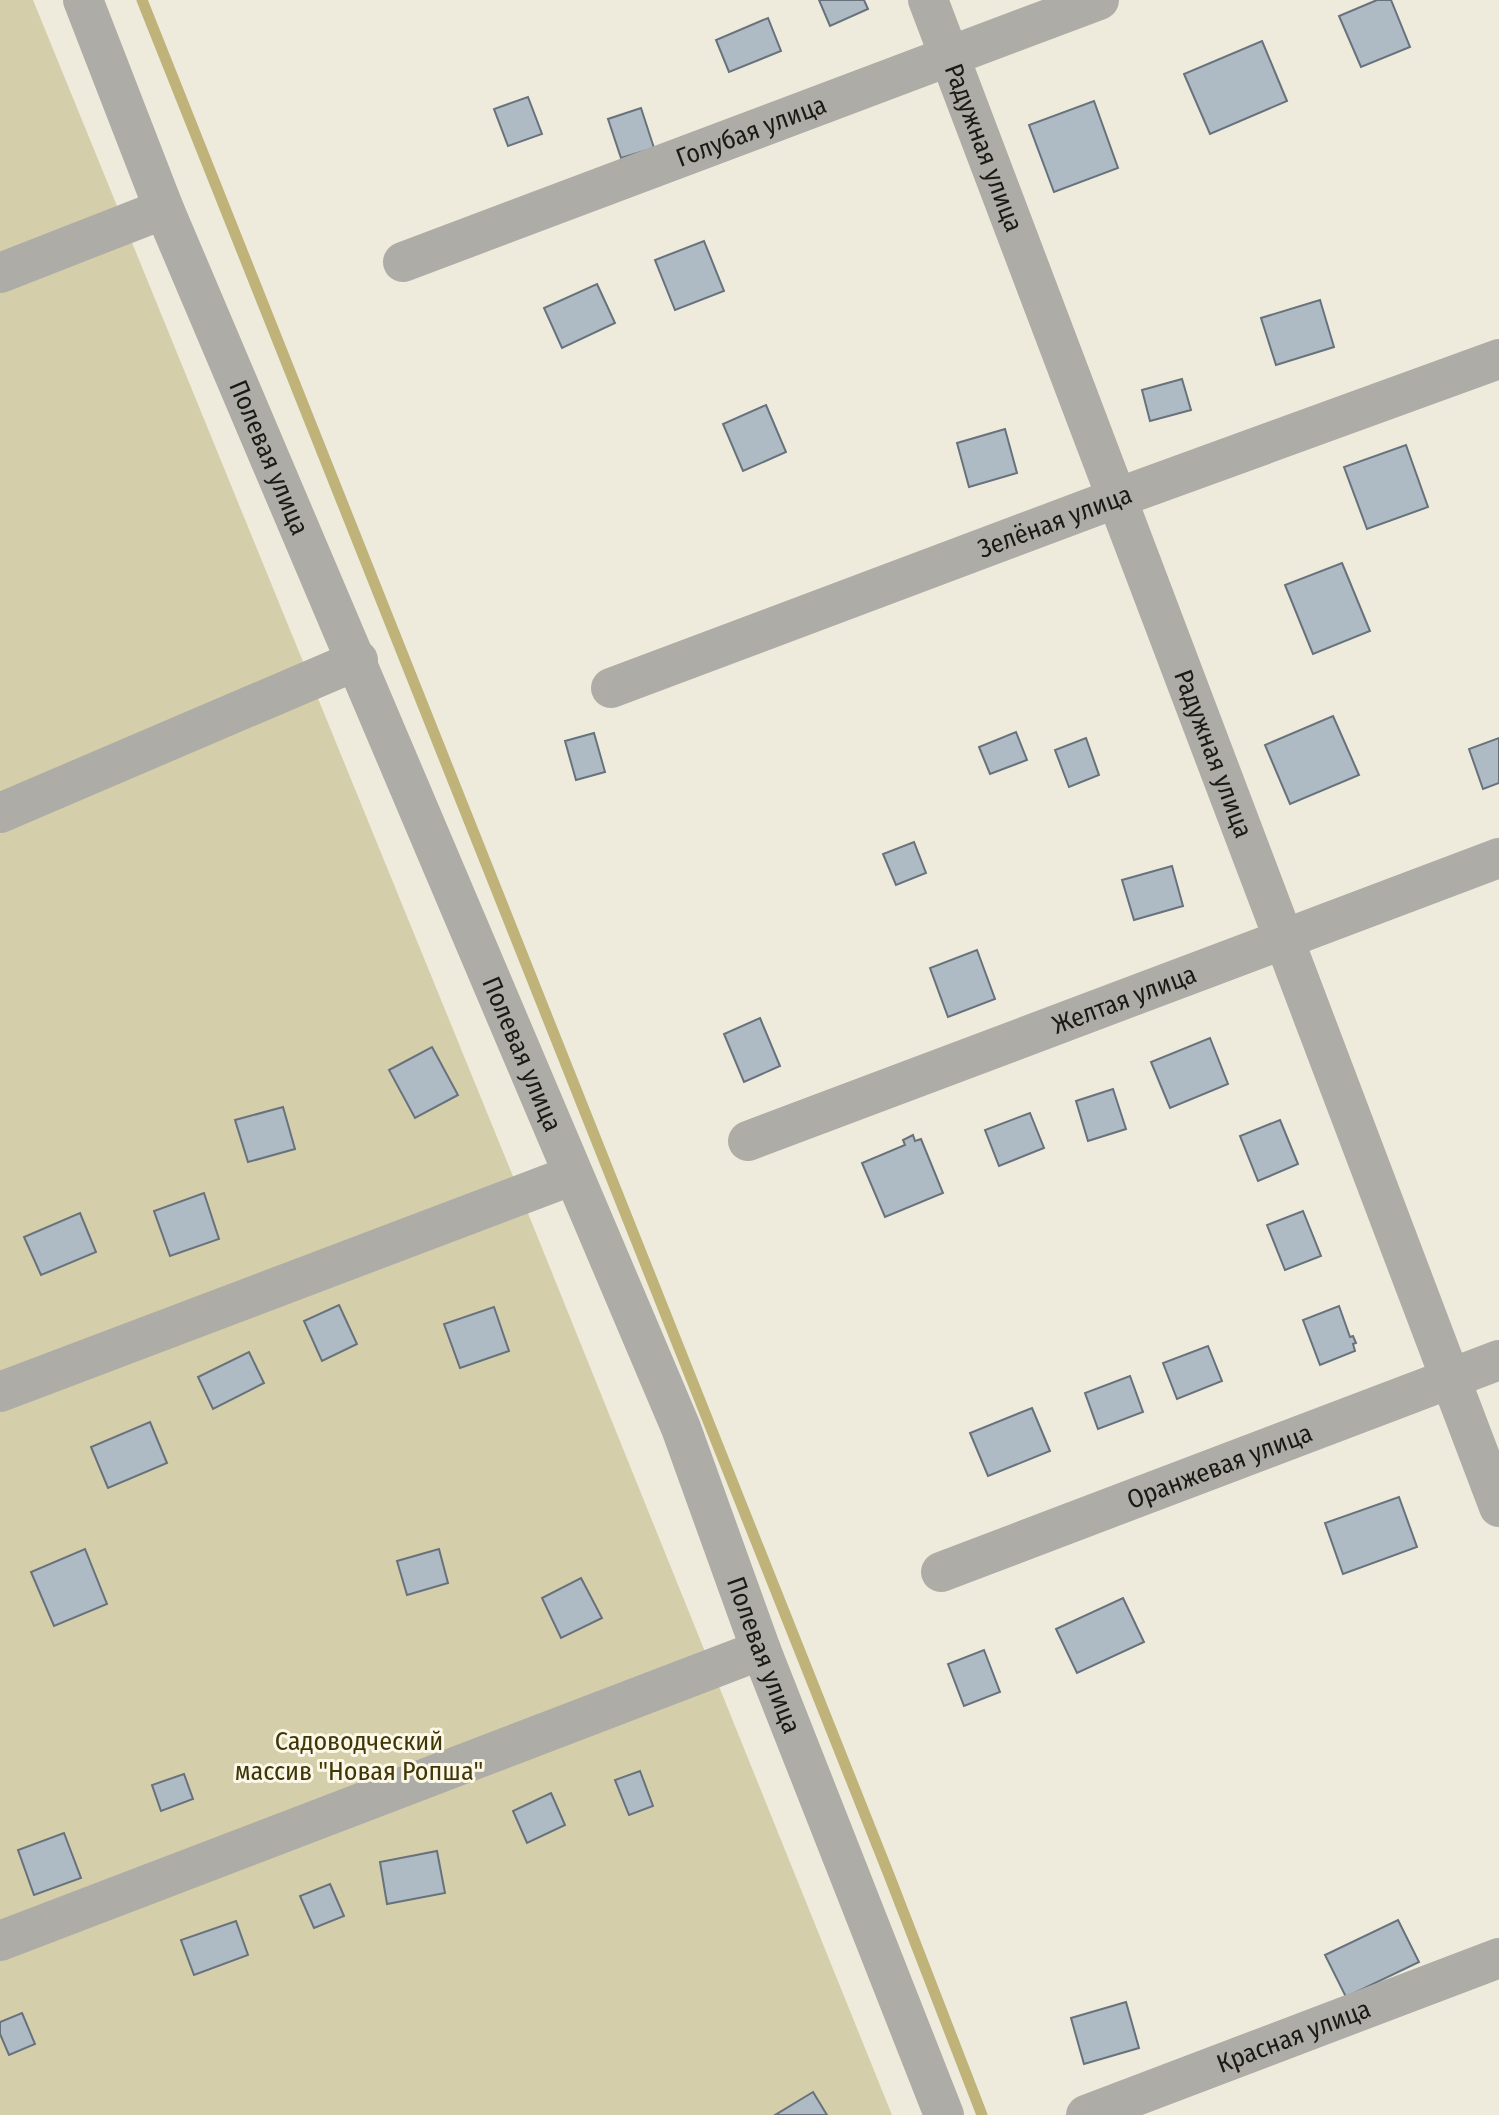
<svg xmlns="http://www.w3.org/2000/svg" width="1499" height="2115" viewBox="0 0 1499 2115" font-family="'Fira Sans Condensed',sans-serif">
	<rect width="100%" height="100%" fill="#eeebdc"/>
	<path fill="#d5ceaa" d="M0,0H33L519,1191L892,2115H0Z"/>
	<g fill="none" stroke-linecap="round" stroke-linejoin="round">
		<path stroke="#bfb379" stroke-width="11" d="M142,0L889,1875L982,2115"/>
	</g>
	<g fill="#aebac4" stroke="#67727c" stroke-width="2">
		<path d="M819,0H864L868,9L830,26Z"/>
		<path d="M1377,0H1391L1410,47L1361,67L1339,16Z"/>
		<path d="M768,18L781,51L729,72L716,40Z"/>
		<path d="M1262,41L1287,101L1210,134L1184,74Z"/>
		<path d="M528,97L542,134L508,146L494,109Z"/>
		<path d="M1094,101L1118,168L1054,192L1029,125Z"/>
		<path d="M641,108L654,148L621,158L608,119Z"/>
		<path d="M704,241L724,291L675,310L655,260Z"/>
		<path d="M597,284L615,323L562,348L544,308Z"/>
		<path d="M1320,300L1334,347L1276,365L1261,318Z"/>
		<path d="M1182,379L1191,410L1150,421L1142,390Z"/>
		<path d="M766,405L786,452L743,471L723,424Z"/>
		<path d="M1005,429L1017,473L969,487L957,443Z"/>
		<path d="M1406,445L1428,507L1367,529L1344,467Z"/>
		<path d="M1342,563L1370,631L1313,654L1285,585Z"/>
		<path d="M1333,716L1359,775L1290,804L1265,745Z"/>
		<path d="M1016,732L1027,760L990,774L979,747Z"/>
		<path d="M594,733L605,772L576,780L565,741Z"/>
		<path d="M1086,738L1099,775L1069,787L1055,750Z"/>
		<path d="M1499,738V783L1483,789L1469,749Z"/>
		<path d="M914,842L926,873L896,885L883,854Z"/>
		<path d="M1172,866L1183,906L1134,920L1122,880Z"/>
		<path d="M977,950L995,999L948,1017L930,968Z"/>
		<path d="M760,1018L780,1066L744,1082L724,1034Z"/>
		<path d="M1210,1038L1228,1084L1170,1108L1151,1062Z"/>
		<path d="M432,1047L458,1095L415,1118L389,1070Z"/>
		<path d="M1113,1089L1126,1129L1088,1141L1076,1101Z"/>
		<path d="M283,1107L295,1149L248,1162L235,1120Z"/>
		<path d="M1030,1113L1044,1148L999,1166L985,1130Z"/>
		<path d="M1280,1120L1298,1164L1258,1181L1240,1136Z"/>
		<path d="M913,1135L915,1141L921,1139L943,1193L885,1217L862,1163L905,1145L903,1140Z"/>
		<path d="M204,1193L219,1239L170,1256L154,1211Z"/>
		<path d="M1303,1211L1321,1256L1285,1270L1267,1225Z"/>
		<path d="M80,1213L96,1252L41,1275L24,1237Z"/>
		<path d="M339,1305L357,1344L322,1361L304,1321Z"/>
		<path d="M1339,1306L1350,1337L1353,1336L1356,1343L1353,1344L1355,1351L1320,1365L1303,1320Z"/>
		<path d="M494,1307L509,1351L460,1368L444,1324Z"/>
		<path d="M1208,1346L1222,1381L1177,1399L1163,1363Z"/>
		<path d="M249,1352L264,1383L213,1409L198,1377Z"/>
		<path d="M1130,1376L1143,1412L1098,1429L1085,1393Z"/>
		<path d="M1032,1408L1050,1451L988,1476L970,1433Z"/>
		<path d="M150,1422L167,1463L108,1488L91,1447Z"/>
		<path d="M1399,1497L1417,1547L1343,1574L1325,1523Z"/>
		<path d="M85,1549L107,1604L54,1626L31,1572Z"/>
		<path d="M439,1549L448,1583L407,1595L397,1561Z"/>
		<path d="M581,1578L602,1618L561,1638L542,1598Z"/>
		<path d="M1123,1598L1144,1642L1077,1673L1056,1629Z"/>
		<path d="M984,1650L1000,1692L964,1706L948,1664Z"/>
		<path d="M640,1771L653,1806L629,1815L615,1780Z"/>
		<path d="M184,1774L193,1799L161,1811L152,1785Z"/>
		<path d="M551,1793L565,1825L527,1843L513,1811Z"/>
		<path d="M64,1833L81,1878L34,1895L18,1850Z"/>
		<path d="M437,1851L445,1893L387,1904L380,1862Z"/>
		<path d="M330,1884L344,1916L314,1928L300,1896Z"/>
		<path d="M1398,1920L1419,1962L1346,1997L1325,1955Z"/>
		<path d="M236,1921L248,1955L194,1975L181,1940Z"/>
		<path d="M1126,2002L1139,2048L1084,2064L1071,2018Z"/>
		<path d="M22,2013L35,2044L9,2055L0,2034V2022Z"/>
		<path d="M813,2092L827,2115H775Z"/>
	</g>
	<g fill="none" stroke-linecap="round" stroke-linejoin="round">
		<g stroke="#adaca6" stroke-width="40">
			<path id="s1" d="M83,0L164,209L681,1428L761,1650L944,2115"/>
			<path id="s2" d="M928,0L1499,1507"/>
			<path id="s3" d="M403,262L1099,0"/>
			<path d="M0,273L164,209"/>
			<path id="s4" d="M611,688L1117,498L1499,359"/>
			<path d="M0,813L358,660"/>
			<path id="s5" d="M748,1141L1499,858"/>
			<path d="M0,1392L573,1175"/>
			<path id="s6" d="M941,1572L1499,1360"/>
			<path d="M0,1941L761,1650"/>
			<path id="s7" d="M1086,2115L1499,1958"/>
		</g>
	</g>
	<g text-anchor="middle" stroke-width="6" stroke-linejoin="round" paint-order="stroke">
		<g font-size="26" fill="#1b1a14" stroke="#fbf8e9">
			<text dy="9" stroke="none"><textPath href="#s3" startOffset="372">Голубая улица</textPath></text>
			<text dy="9" stroke="none"><textPath href="#s2" startOffset="158">Радужная улица</textPath></text>
			<text dy="9" stroke="none"><textPath href="#s1" startOffset="494">Полевая улица</textPath></text>
			<text dy="9" stroke="none"><textPath href="#s4" startOffset="474">Зелёная улица</textPath></text>
			<text dy="9" stroke="none"><textPath href="#s2" startOffset="806">Радужная улица</textPath></text>
			<text dy="9" stroke="none"><textPath href="#s5" startOffset="402">Желтая улица</textPath></text>
			<text dy="9" stroke="none"><textPath href="#s1" startOffset="1142">Полевая улица</textPath></text>
			<text dy="9" stroke="none"><textPath href="#s6" startOffset="298">Оранжевая улица</textPath></text>
			<text dy="9" stroke="none"><textPath href="#s1" startOffset="1790">Полевая улица</textPath></text>
			<text dy="9" stroke="none"><textPath href="#s7" startOffset="222">Красная улица</textPath></text>
		</g>
		<g font-size="26" fill="#403605" stroke="#fbf8e9">
			<text x="359" y="1750">Садоводческий<tspan x="359" dy="30">массив "Новая Ропша"</tspan></text>
		</g>
	</g>
</svg>
